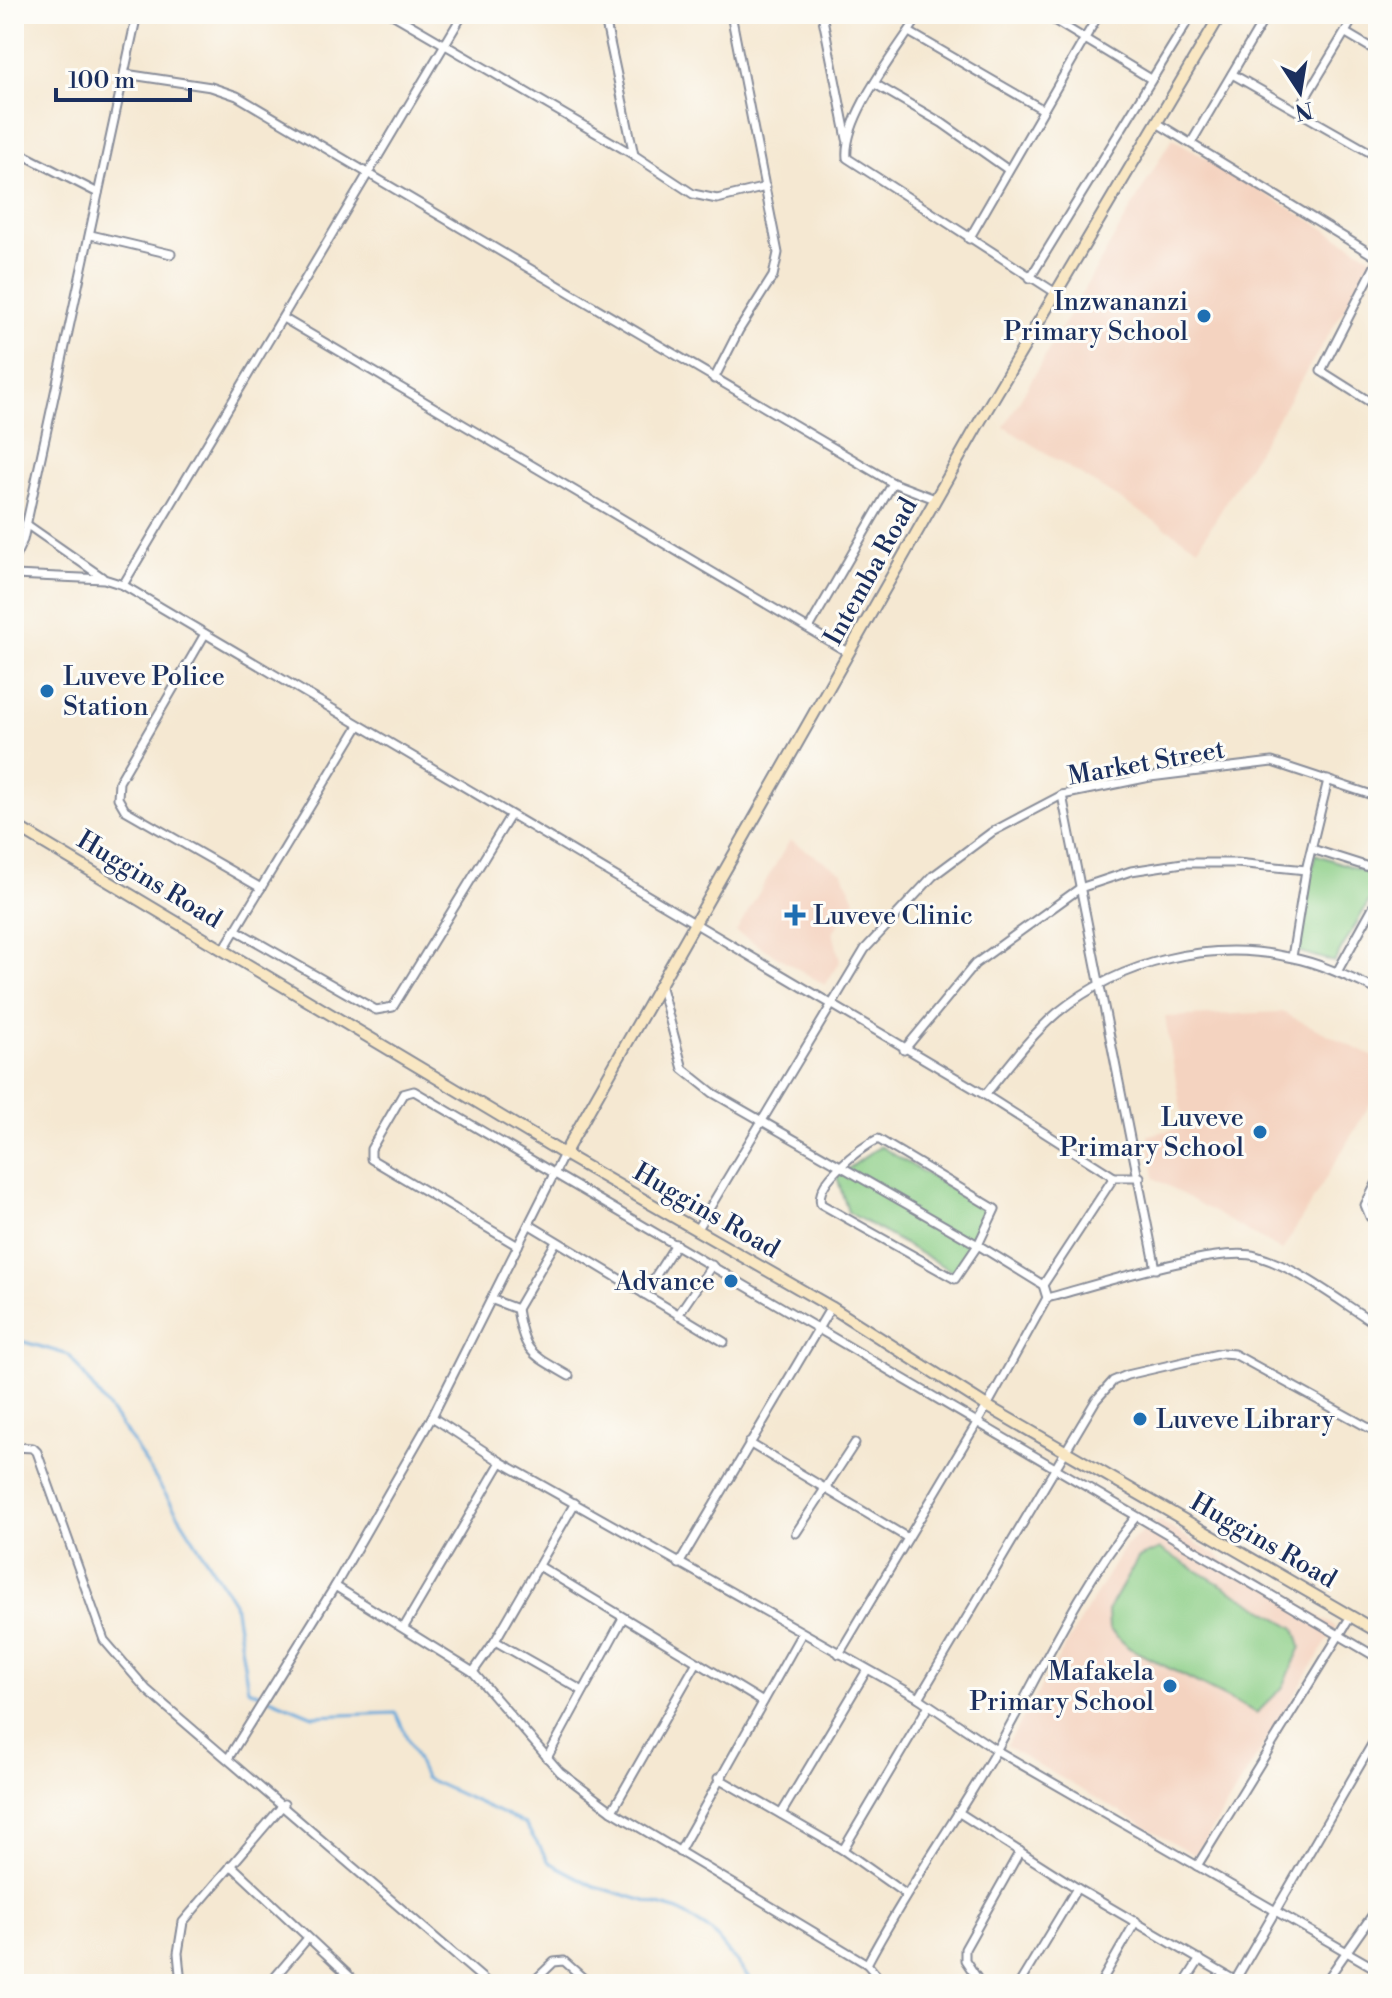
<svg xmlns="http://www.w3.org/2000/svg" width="1392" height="1998" viewBox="0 0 1392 1998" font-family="'Libre Bodoni',serif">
	<rect width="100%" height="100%" fill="#fdfcf7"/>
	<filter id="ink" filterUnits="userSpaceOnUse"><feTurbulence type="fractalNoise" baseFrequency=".0125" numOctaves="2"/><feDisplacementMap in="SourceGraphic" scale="16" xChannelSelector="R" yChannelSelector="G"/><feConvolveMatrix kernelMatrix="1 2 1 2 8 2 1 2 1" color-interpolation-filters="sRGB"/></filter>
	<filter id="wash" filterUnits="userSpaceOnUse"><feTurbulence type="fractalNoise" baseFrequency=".006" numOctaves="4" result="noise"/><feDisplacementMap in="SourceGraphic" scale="32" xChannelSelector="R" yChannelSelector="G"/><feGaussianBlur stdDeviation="1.8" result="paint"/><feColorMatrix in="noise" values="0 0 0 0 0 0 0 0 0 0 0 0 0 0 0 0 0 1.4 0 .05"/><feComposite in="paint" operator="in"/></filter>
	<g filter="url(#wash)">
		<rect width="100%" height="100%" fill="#f5e8d2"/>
		<g fill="#f4d3c0">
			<path d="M1172,138L1375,259L1198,548L1004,427Z"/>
			<path d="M790,840L842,872L855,899L833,932L840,961L825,985L736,932Z"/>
			<path d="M1282,1012L1378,1059V1091L1282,1251L1154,1178L1148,1135L1184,1127L1165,1017Z"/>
			<path d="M1158,1520L1336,1627L1196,1856L1006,1746L1125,1546Z"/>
		</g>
		<g fill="#8bce86" stroke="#537e72" stroke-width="2">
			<path d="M1315,854L1378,876V886L1334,962L1297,951Z"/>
			<path d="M880,1146L989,1212L955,1273L848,1212L837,1177Z"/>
			<path d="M1160,1549L1295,1628L1301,1647L1283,1687L1257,1713L1129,1648L1109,1629L1108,1611L1138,1558Z"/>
		</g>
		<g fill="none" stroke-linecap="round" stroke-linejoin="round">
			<path stroke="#66a7da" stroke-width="3" d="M14,1339L69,1355L128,1435L234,1603L248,1689L313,1716L396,1713L425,1778L525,1824L549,1862L594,1886L679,1911L712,1932L754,1984"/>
		</g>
	</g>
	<g filter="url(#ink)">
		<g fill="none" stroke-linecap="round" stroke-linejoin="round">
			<defs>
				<g id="street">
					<path d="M392,14L634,155L693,194L717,199L766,187"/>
					<path d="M604,14L634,155"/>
					<path d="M822,14L847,139"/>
					<path d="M920,14C898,50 843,116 847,158L1056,293"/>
					<path d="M1044,14L1151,79"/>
					<path d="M909,32L1042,109"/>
					<path d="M1346,33L1378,52"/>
					<path d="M125,74L211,87L237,96L893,483L935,499"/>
					<path d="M1232,74L1378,157"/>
					<path d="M875,84L942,123L1007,169"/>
					<path d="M1298,110L1356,14"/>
					<path d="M1157,123L1378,258"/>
					<path d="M1191,143L1267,14"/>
					<path d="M14,150L98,193"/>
					<path d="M91,235L171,254"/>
					<path d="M969,239L1099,14"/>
					<path d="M1378,260L1321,371L1378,407"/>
					<path d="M1030,278L1192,14"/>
					<path d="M283,318L849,653"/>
					<path d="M714,379L739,330L773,276L778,253L731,14"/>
					<path d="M26,524L102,577"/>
					<path d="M14,559L23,540L137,14"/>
					<path d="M14,575L104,579L123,585L985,1095L1114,1177H1140"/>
					<path d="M123,585L463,14"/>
					<path d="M809,628L893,483"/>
					<path d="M205,634L119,782L118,798L125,810L261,888"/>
					<path d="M1062,795L1156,1269"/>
					<path d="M1312,849L1378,870"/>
					<path d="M236,930L376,1010L393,1007L510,816"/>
					<path d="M224,949L358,727"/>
					<path d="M1292,957L1306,870L1328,780"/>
					<path d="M1337,972L1378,898"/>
					<path d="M660,984L683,1069L713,1093L978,1245L1043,1285L1047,1298"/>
					<path d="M904,1050L975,964L1080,888L1131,871L1183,863H1237L1306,870"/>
					<path d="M985,1095C1008,1067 1030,1036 1057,1013C1122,960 1211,939 1293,958C1322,964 1350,978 1378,990"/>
					<path d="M878,1139L995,1209L978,1245L955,1279L821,1204C814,1182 860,1148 878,1139Z"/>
					<path d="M1378,1180L1365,1205L1370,1217L1378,1221"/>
					<path d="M530,1225L724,1342"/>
					<path d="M697,1229L865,949L933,876L992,832L1062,795L1150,777L1272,762L1378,797"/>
					<path d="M518,1246L371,1159V1149L403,1094L414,1091L1378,1658"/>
					<path d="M1043,1285L1114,1177"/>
					<path d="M644,1294L676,1244"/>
					<path d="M493,1300L517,1309C525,1354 530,1353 569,1376"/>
					<path d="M517,1309L556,1242"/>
					<path d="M678,1315L712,1265"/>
					<path d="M432,1417L501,1462L919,1698L996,1750L1378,1970"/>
					<path d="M749,1443L908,1538"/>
					<path d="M14,1447L33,1448L37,1452L104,1640L147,1690L489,1984"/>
					<path d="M796,1533L855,1443"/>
					<path d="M679,1564L831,1307"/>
					<path d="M539,1566L763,1702"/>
					<path d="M335,1586L473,1672L560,1772L612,1811L867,1964L884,1984"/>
					<path d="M404,1627L501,1462"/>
					<path d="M495,1641L583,1691"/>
					<path d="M839,1654L987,1406L1047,1298C1089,1287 1218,1245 1256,1256C1299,1268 1340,1302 1378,1325"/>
					<path d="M473,1672L495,1641L575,1503"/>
					<path d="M919,1698L1096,1400L1113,1381L1127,1375L1222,1353L1234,1354L1378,1433"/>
					<path d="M229,1757L335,1586L432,1417L564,1154"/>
					<path d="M547,1758L623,1618"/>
					<path d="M718,1778L843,1850L904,1893"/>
					<path d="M612,1811L697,1662"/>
					<path d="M958,1812L1077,1888L1236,1981"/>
					<path d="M781,1814L867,1670"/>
					<path d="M843,1850L929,1705"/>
					<path d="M679,1852L802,1633"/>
					<path d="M231,1865L358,1984"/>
					<path d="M1197,1866L1351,1616"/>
					<path d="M867,1964C906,1890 955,1822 997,1749C1041,1671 1079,1587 1135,1518"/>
					<path d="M181,1984L178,1953L183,1922L284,1804"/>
					<path d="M269,1984L308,1938"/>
					<path d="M531,1984L554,1962L564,1961L590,1984"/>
					<path d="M981,1984L965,1960V1949L1020,1851"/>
					<path d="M1019,1984L1077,1888"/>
					<path d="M1100,1984L1136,1921"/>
					<path d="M1184,1984L1200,1959"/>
					<path d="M1233,1984L1378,1734"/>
					<path d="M1324,1984L1378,1907"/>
				</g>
				<g id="secondary">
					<path d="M14,825L564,1154L831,1307L987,1406L1378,1632"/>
					<path d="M564,1154L980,421L1221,14"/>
				</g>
			</defs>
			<use href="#street" stroke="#888c98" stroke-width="11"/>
			<use href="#secondary" stroke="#888c98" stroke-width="14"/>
			<use href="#street" stroke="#fff" stroke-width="7"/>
			<use href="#secondary" stroke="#f9e7c3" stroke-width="10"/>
		</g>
	</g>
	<g fill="#1f6fb2" stroke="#fdfcf7" stroke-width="3">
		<circle cx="1204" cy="316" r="8"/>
		<circle cx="47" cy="691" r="8"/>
		<path d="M791 903h8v8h8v8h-8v8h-8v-8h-8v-8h8z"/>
		<circle cx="1260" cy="1132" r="8"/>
		<circle cx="731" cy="1281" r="8"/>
		<circle cx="1140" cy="1419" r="8"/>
		<circle cx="1170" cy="1686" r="8"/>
	</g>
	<g text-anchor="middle" stroke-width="6" stroke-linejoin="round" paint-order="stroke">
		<g font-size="26" fill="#1b2f5e" stroke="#fdfcf7" text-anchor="end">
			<text x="1188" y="310">Inzwananzi<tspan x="1188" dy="30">Primary School</tspan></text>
			<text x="63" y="685" text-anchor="start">Luveve Police<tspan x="63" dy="30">Station</tspan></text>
			<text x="813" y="924" text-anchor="start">Luveve Clinic</text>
			<text x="1244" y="1126">Luveve<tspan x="1244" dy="30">Primary School</tspan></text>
			<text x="715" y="1290">Advance</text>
			<text x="1156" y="1428" text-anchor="start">Luveve Library</text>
			<text x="1154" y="1680">Mafakela<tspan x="1154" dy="30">Primary School</tspan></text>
		</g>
		<g font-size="26" fill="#1b2f5e" stroke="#fdfcf7">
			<text transform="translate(870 571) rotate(-61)" y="9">Intemba Road</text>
			<text transform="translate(1146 762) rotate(-10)" y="9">Market Street</text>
			<text transform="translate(150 879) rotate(31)" y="9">Huggins Road</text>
			<text transform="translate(707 1210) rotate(30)" y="9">Huggins Road</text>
			<text transform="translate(1264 1540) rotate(30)" y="9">Huggins Road</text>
		</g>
	</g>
	<rect width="1392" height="1998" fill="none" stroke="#fdfcf7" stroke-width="48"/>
	<g transform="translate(1300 92) rotate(168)" stroke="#fdfcf7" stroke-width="6" paint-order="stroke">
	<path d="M0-6L14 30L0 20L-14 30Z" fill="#1b2f5e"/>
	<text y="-12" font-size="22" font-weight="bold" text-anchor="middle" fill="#1b2f5e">N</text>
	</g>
	<path d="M56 88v12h134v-12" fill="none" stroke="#1b2f5e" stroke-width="4"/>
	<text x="68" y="88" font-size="24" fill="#1b2f5e" stroke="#fdfcf7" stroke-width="6" paint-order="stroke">100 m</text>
</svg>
